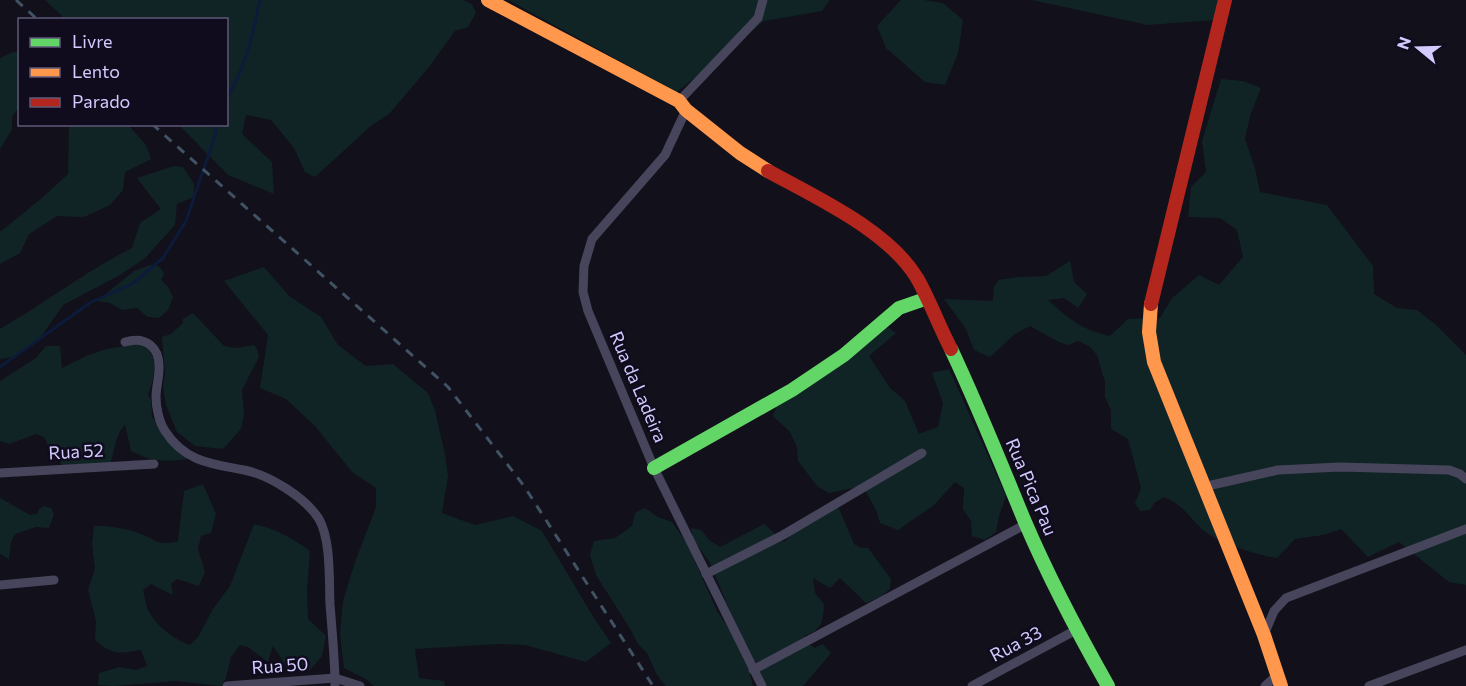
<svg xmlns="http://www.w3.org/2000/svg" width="1466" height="686" viewBox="0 0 1466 686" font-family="Commissioner,sans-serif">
	<rect width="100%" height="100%" fill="#12101a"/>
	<g fill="#102426">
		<path d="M45,0H463L472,4L476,13L468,27L455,31L429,67L389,114L372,125L315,177L305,172L294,148L271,120L246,115L242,134L272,162L274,194L228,175L179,125L226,124V20L65,19Z"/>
		<path d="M508,0H830L822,11L764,21L677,92Z"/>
		<path d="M901,0H924L943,3L963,20L958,53L945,85L925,82L909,68L886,48L877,26Z"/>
		<path d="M1032,0H1219L1214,20L1148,25Z"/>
		<path d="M13,52H19V107L12,117V129L0,149V58Z"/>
		<path d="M1221,79L1243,81L1261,88L1250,116L1245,139L1255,168L1260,192L1327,205L1373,266L1374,294L1397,308L1417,310L1435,324L1466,355V585L1449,582L1399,542L1368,557L1341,529L1323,535L1295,539L1277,558C1260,556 1220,543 1207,533C1190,520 1187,507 1164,497L1154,503L1150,510L1140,511L1135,503L1141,488L1128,439L1111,429V410L1105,397V382L1097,355L1089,346L1078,341C1074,342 1071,345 1068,345C1062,345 1038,330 1030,326L1015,334L990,357L974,350L966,329L944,299L993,301L994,286L999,280L1018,277L1046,276L1070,261L1074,282L1087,294L1078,308L1064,298L1048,300C1069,319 1082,330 1110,336L1128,319L1160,318L1172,298L1199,275L1219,285L1243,257L1237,230L1220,218L1188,217L1191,187L1206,172L1202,141Z"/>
		<path d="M69,125H128L146,145L151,159L125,172L123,190L110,205L84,217L57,216L29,234L20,253L0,264V232L41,199L68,174Z"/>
		<path d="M174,166L183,167L194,184V197L177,204L175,225L144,259L118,276L63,305L40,338L13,357L0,359V329C45,303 86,271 132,248L140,223L161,209L137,178Z"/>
		<path d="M150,265L159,266L164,274L161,280L168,287L173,297L168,310L159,318L148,317L137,308L122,310L110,303L97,301L134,271Z"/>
		<path d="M264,267L289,296L321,317L338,345L366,366L393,364L428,393L435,411L445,454L448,476L442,513L475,525L513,516L542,531L594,618L611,643L586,662L525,645L498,644L415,649L419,678L444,681L445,686H374L366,679L344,668L340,634L343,601L355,562L376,507V488L352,472L315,426L286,399L260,388L268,335L224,281Z"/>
		<path d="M193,313L224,346L236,348L254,345L258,351L259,357L242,390L244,414L241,429L223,449L195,446L177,432L166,405L163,387L165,373L162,337L171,334L183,323V319Z"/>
		<path d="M888,327L896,333L869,356L890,388L905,401L919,434L938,427L943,403L932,373L949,369L1006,496L999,516L996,532L985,540L972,536L971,521L963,509L964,488L955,482L934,505L898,530L880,523L876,510L866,492L853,488L829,493L818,487L798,461L797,447L790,432L773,416L777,405Z"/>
		<path d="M136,344L146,346C159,361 154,378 148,395L151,400L152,417L187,459C164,462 152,462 131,451L125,425C115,434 115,453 109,467L63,466L49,447L44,437L36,434L9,444L0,441V381L36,358L46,346H60L62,368L86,356L107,349Z"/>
		<path d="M203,484L216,514L211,533L201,536L198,549L205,572L199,586L177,579L171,584L173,595L151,584L143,590C145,596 145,604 148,610C156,626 173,639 190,645L198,637L213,609L230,586L254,524C276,529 292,538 310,551L307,589L308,619L326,636L322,656L309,671L289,670L273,646L268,662L248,647L240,645L231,657L226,678L221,686L176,681L114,686L98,685L99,673L120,667L136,670L147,666L141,650C119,654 112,655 95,640L96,621L88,590L95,568L92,544L94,526C107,525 129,529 141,534C158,541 159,546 178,541L184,491Z"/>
		<path d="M0,498L30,515L37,514L39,509L44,506L51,508L54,514L49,528L36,527L15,534L11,542L9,559L0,554Z"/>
		<path d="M838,506L854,544L861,548H868L891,579L890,589L880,597L866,603L840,578L830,588L813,578L815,593L824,604C823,621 822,630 804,636L809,644L815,648L823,644L831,653L803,686H767L729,609L710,563L693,539L691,528L701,530L710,541L720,547L764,524L784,542L799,528Z"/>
		<path d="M645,508L658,517L672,522L687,544L718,613L730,630L748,668L753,686H666L657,675L647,653L638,644L631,630L596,575L590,555L594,541L615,538L632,526L635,513Z"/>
	</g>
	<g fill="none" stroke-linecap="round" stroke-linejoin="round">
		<g stroke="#0d1b3b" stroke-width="3">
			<path d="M226,100C245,69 253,34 260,0"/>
			<path d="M0,367L91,302L132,284L163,258L186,221L216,133V124"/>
		</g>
		<g stroke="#47455b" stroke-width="9">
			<path d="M679,101L758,18L763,0"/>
			<path d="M686,110L665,155L592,239L584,266L583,292L588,311L654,468L762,686"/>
			<path d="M125,342C146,336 160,347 159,369C159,378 156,388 156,397C156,407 159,422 165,431C185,462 212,464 244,470C269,475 305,497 319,519C331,540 329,580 330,604C332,631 335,659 335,686"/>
			<path d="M0,473L154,464"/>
			<path d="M1203,487L1278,470L1340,467L1449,470L1460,474L1466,479"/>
			<path d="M706,574L783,535L922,453"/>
			<path d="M0,585L54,580"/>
			<path d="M1264,635L1274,611L1286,598L1466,529"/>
			<path d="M753,670L1026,524"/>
			<path d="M227,686L335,678L360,686"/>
			<path d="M972,686L1076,630"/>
			<path d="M1265,686L1276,676"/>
			<path d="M1369,686L1466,650"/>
		</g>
		<g stroke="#63d668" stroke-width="14">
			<path d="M951,349C978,406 1001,464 1025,522C1049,578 1078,633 1108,686"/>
			<path d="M654,468L792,390L844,355L899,308L925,299"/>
		</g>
		<g stroke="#ff974d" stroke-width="14">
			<path d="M488,0L679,101L686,110L740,153L768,171"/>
			<path d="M1151,304L1149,332L1154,362L1264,635L1281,686"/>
		</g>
		<g stroke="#b3261e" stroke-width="14">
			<path d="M768,171C815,197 888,230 917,278C930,301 939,326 951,349"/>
			<path d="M1151,304L1225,0"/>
		</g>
		<g stroke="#405264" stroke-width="3" stroke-dasharray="9 8" stroke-linecap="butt">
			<path d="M16,0L38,20"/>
			<path d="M152,124L448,387L524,486L653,686"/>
		</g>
	</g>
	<g text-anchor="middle" stroke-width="5" stroke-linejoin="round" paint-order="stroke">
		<g font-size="18" fill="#d3cbfe" stroke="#100c1e">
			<text transform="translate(638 387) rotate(67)" y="6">Rua da Ladeira</text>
			<text transform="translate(76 452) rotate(-3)" y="6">Rua 52</text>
			<text transform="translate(1031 487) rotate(67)" y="6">Rua Pica Pau</text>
			<text transform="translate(1016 644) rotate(-28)" y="6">Rua 33</text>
			<text transform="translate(280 666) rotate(-4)" y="6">Rua 50</text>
		</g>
	</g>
	<rect x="18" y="18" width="210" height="108" fill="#100c1e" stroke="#5e5878" stroke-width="1.5"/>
	<rect x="30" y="38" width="30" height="9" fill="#63d668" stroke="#5e5878" stroke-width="1.5"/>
	<text x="72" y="48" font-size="18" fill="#d3cbfe">Livre</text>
	<rect x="30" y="68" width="30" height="9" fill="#ff974d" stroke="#5e5878" stroke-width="1.5"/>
	<text x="72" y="78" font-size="18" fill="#d3cbfe">Lento</text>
	<rect x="30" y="98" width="30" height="9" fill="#b3261e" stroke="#5e5878" stroke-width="1.5"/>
	<text x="72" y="108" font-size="18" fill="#d3cbfe">Parado</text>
	<g transform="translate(1418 48) rotate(289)" stroke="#100c1e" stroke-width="4.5" paint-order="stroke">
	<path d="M0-4.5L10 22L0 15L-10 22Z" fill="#d3cbfe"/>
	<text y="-9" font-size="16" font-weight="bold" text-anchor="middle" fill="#d3cbfe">N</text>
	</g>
</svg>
